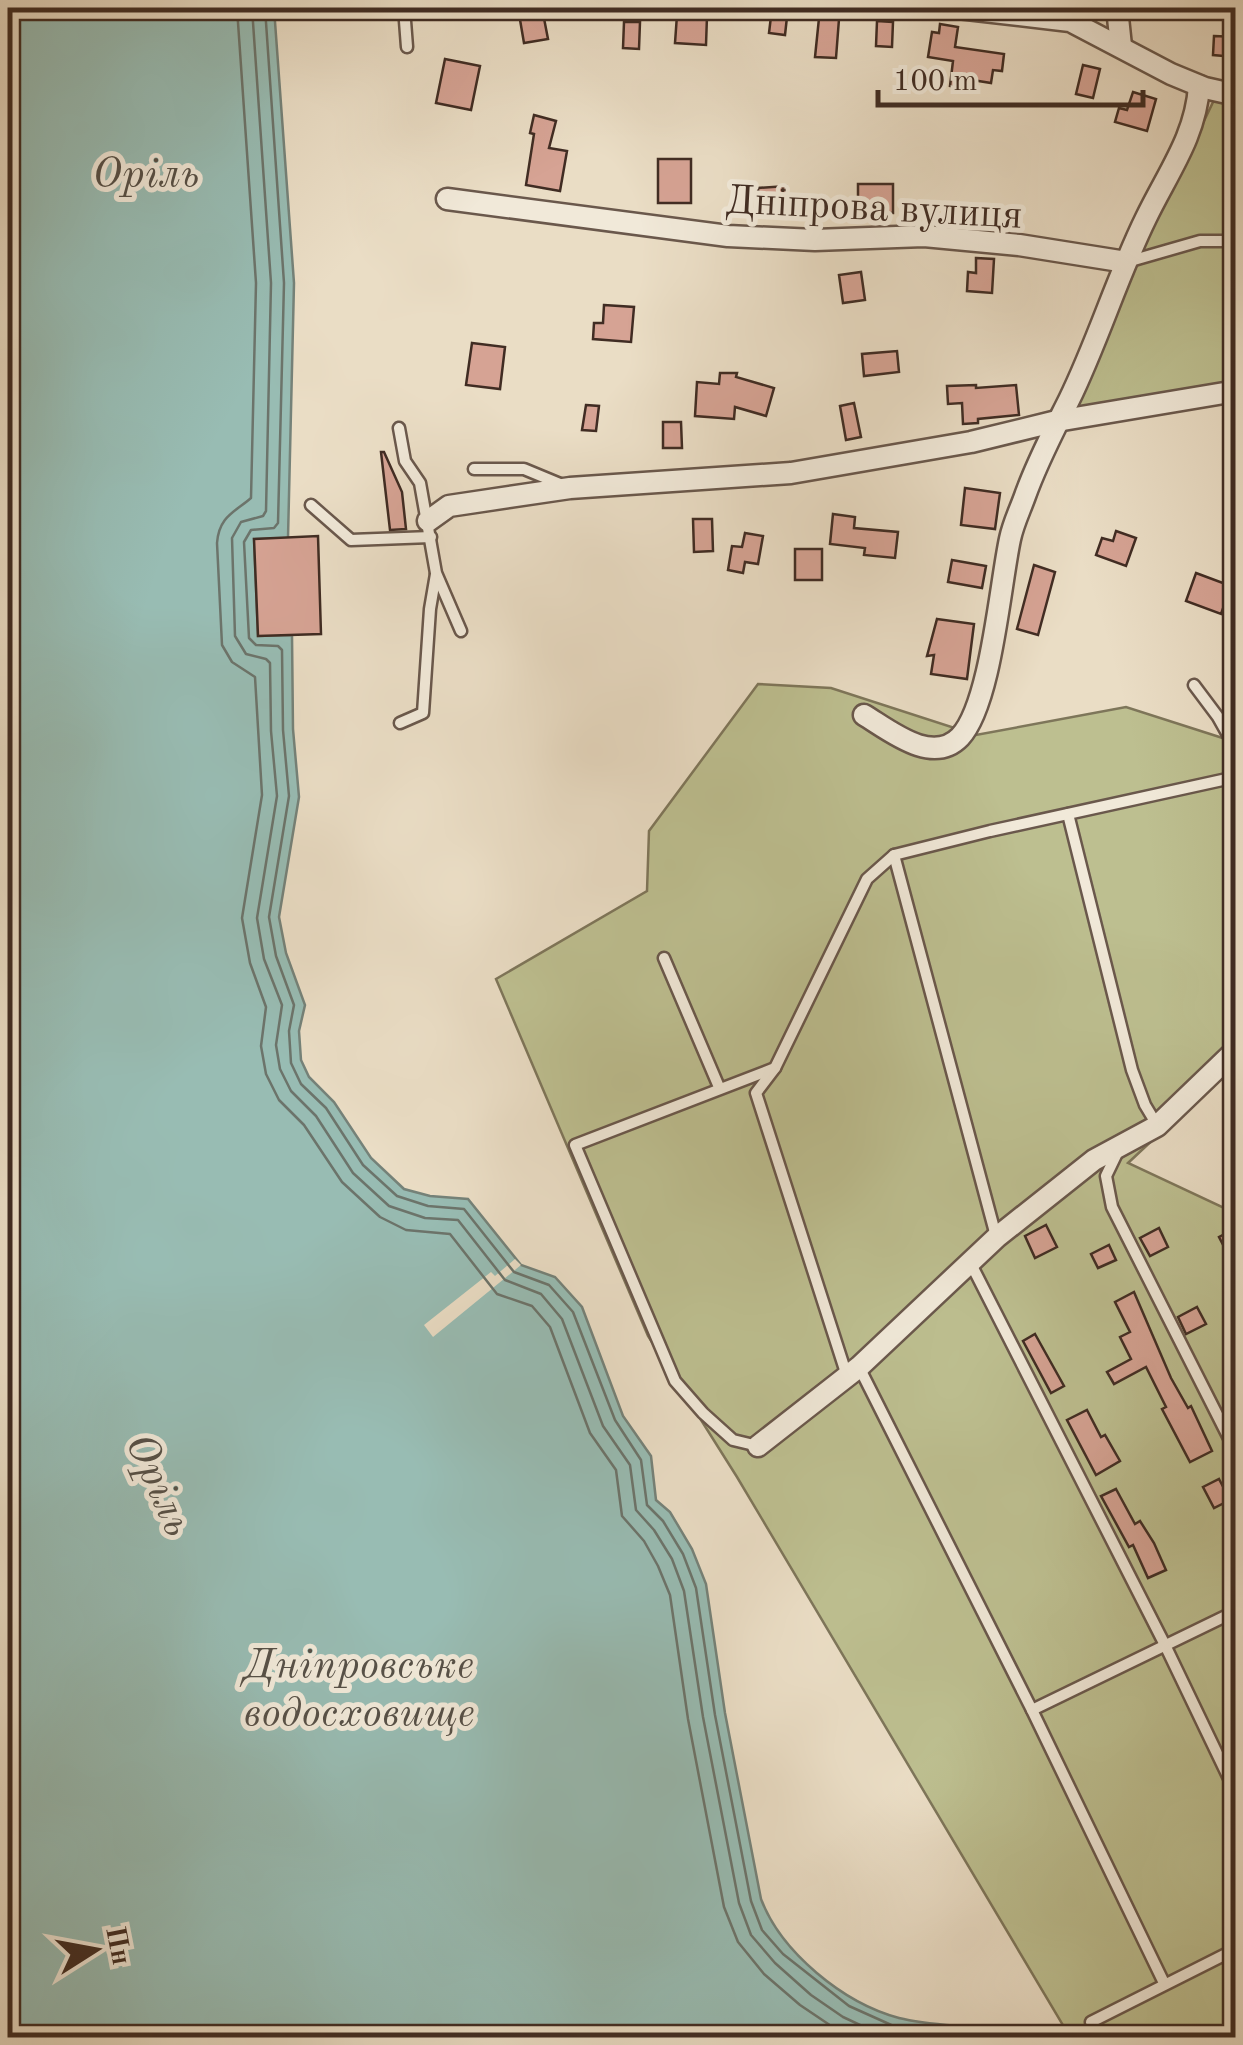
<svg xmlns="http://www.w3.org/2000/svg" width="1243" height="2045" viewBox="0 0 1243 2045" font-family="'Old Standard TT',serif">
	<rect width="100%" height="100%" fill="#eaddc5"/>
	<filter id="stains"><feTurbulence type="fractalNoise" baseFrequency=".002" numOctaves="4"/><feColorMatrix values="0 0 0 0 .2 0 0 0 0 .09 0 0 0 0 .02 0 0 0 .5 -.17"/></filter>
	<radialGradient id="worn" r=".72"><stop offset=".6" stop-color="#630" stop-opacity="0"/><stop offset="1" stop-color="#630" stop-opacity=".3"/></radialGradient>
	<g fill="#bdbf90" stroke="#7e765a" stroke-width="2.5">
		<path d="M1215,98L1235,103V379L1181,395L1076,410L1113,311Z"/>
		<path d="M758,684L831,688L976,735L1126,707L1235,742V1063L1128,1163L1235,1213V2037H1070L737,1477L648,1336L496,979L647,891L649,831Z"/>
	</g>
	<path fill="#98bcb3" stroke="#758279" stroke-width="2.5" d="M8,8H274L294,283L288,538L254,539L258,636L292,635L293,729L299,797L279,917L286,953L305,1005L299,1031L301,1060L309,1077L334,1102L371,1158L404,1189L430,1196L468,1199L521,1265L555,1277L582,1307L623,1416L651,1456L656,1500L670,1512L692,1549L706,1584L725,1713L761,1899C781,1952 843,2003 899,2018C931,2026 967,2025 1000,2031L1011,2037L8,2038Z"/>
	<path fill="#eaddc5" d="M515,1259L521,1265L433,1337L424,1325L491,1272L495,1276Z"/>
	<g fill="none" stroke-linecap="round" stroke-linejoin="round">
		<g stroke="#6c746b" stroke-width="2.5">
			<path d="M237,8L256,283L251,498C235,512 219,516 217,543L222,645L232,662L255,677L262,795L242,918L250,963L266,1007L261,1046L266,1074L279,1100L304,1125L342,1182L380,1217L406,1230L450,1234L497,1294L532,1306L550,1327L590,1433L616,1470L622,1516L644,1541L658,1566L670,1595L688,1719L724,1907L738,1942L764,1974L800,2005L849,2038"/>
			<path d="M252,8L271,283L266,511L263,516L241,522L232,538L235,636L246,654L266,659L270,663L271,731L277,796L257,918L264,959L282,1005L276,1045L280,1069L291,1091L316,1116L353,1173L389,1206L425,1218L458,1220L505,1280L541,1294L562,1319L603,1426L630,1465L636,1510L654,1530L672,1559L684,1591L703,1717L739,1903L751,1935L775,1963L811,1995L843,2017L888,2038"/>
			<path d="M265,8L284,283L278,523L274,528L251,530L244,542L249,638L256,645L278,646L282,650L283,730L289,796L269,917L276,956L294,1005L289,1031L291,1063L301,1084L326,1108L363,1165L397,1196L428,1206L464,1209L514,1272L549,1285L573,1312L615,1420L641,1460L647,1505L663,1521L683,1554L696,1588L715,1715L751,1901L762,1930L783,1954L849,2006L898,2028L980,2038"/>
		</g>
	</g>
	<g fill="#d6a394" stroke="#402c23" stroke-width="2.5">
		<path d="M518,8H542L548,39L524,43Z"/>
		<path d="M772,8H788L785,35L769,33Z"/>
		<path d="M677,15L707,16L706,45L675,43Z"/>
		<path d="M819,18L839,19L836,58L815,57Z"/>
		<path d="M877,21L893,22L892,47L876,46Z"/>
		<path d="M624,22H640L639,49L623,48Z"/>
		<path d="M940,24L958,27L955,47L1004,54L1002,71L993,70L991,83L966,79L965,88L950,86L953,61L928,57L932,32L939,33Z"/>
		<path d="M1214,36L1236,37L1235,57L1213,55Z"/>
		<path d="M445,59L480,66L471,110L436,103Z"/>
		<path d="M1083,65L1100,69L1093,98L1076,94Z"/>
		<path d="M1133,92L1156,99L1147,131L1115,122L1119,108L1127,110Z"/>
		<path d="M534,115L556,121L549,148L567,151L560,191L526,185L534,134L530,133Z"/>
		<rect x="658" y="159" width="33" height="44"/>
		<rect x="858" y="184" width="35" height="29"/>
		<path d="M786,186L787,215L759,216L758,188Z"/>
		<path d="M976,258L994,259L992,293L967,291L968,272L976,273Z"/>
		<path d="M861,272L865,300L843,303L839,275Z"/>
		<path d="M604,305L634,307L631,342L593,339L594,323H603Z"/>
		<path d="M472,343L505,347L500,389L466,385Z"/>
		<path d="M897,351L899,372L864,376L862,354Z"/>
		<path d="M720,373H737L736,377L774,388L766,416L735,407L734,419L695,416L697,382L719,384Z"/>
		<path d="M976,385V388L1016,385L1019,415L978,419V423L963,424L962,403L948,404L947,386Z"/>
		<path d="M854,403L861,437L846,440L840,406Z"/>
		<path d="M586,405L599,406L596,431L582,430Z"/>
		<path d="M663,422H681L682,448H663Z"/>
		<path d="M381,452H384L402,492L406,529L390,530Z"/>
		<path d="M965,488L1000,493L995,529L961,525Z"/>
		<path d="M833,514L855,517L854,528L898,532L895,558L864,555L865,548L830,544Z"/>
		<path d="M693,519H712L713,551L694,552Z"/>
		<path d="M1116,531L1136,538L1126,566L1096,555L1102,538L1113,541Z"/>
		<path d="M745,533L763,536L758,564L745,562L743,573L728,570L732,546L742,547Z"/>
		<path d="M318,536L321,634L258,636L254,539Z"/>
		<rect x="795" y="549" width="27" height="31"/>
		<path d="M952,560L986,566L982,588L948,582Z"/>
		<path d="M1034,565L1055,572L1038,635L1017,629Z"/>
		<path d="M1196,573L1231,586L1221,614L1186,601Z"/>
		<path d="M937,619L974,624L967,679L931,674L934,655L927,656Z"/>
		<path d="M1046,1225L1057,1247L1035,1258L1025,1236Z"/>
		<path d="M1159,1228L1168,1247L1150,1256L1140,1238Z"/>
		<path d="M1236,1228V1270L1219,1237Z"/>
		<path d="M1109,1245L1116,1260L1098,1268L1091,1254Z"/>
		<path d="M1134,1292L1171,1378L1188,1408L1191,1406L1212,1451L1190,1462L1162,1409L1166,1407L1146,1367L1114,1384L1107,1372L1131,1359L1120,1337L1130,1332L1115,1302Z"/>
		<path d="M1197,1307L1206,1324L1186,1334L1178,1317Z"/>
		<path d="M1035,1334L1064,1386L1051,1393L1023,1341Z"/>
		<path d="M1087,1410L1101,1437L1105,1435L1120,1461L1096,1475L1067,1420Z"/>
		<path d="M1219,1479L1230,1500L1214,1508L1203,1487Z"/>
		<path d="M1116,1489L1135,1524L1140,1521L1154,1543L1166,1570L1148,1578L1133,1545L1129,1547L1101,1496Z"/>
	</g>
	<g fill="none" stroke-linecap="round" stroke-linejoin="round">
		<defs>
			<g id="service">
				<path d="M404,8L407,47"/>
				<path d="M1127,262L1200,241H1236"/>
				<path d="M399,428L405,461L420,483L436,573L461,631"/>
				<path d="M474,469H524L565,486"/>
				<path d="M311,505L351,540L431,537"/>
				<path d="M1194,685L1218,717L1236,749"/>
				<path d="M400,723L423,713L430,609L436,574"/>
				<path d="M1068,814L1132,1070L1145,1105L1157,1125"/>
				<path d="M894,855L996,1236"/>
				<path d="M664,958L719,1087"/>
				<path d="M1119,1149L1106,1176L1112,1207L1236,1452"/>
				<path d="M971,1264L1165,1645L1236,1793"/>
				<path d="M859,1367L1032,1710L1164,1983"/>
				<path d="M847,1376L756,1093L775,1068L867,879L894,855L990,831L1236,777"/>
				<path d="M758,1446L733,1440L703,1413L675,1381L575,1145L775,1068"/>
				<path d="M1032,1710L1236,1611"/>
				<path d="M1091,2022L1236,1949"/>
			</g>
			<g id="minor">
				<path d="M958,8L1070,21L1171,74L1205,88L1236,95"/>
				<path d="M1117,8L1121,46"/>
				<path d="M447,199L728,236L815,240L924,236L1019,245L1126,262"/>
				<path d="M428,521L449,506L570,488L791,473L971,442L1057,421L1236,391"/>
				<path d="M864,715C889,730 932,766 960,737C991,704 1000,585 1010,539C1013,524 1020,510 1025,496C1037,462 1053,432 1069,400C1098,341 1117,277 1146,218C1167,174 1196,136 1199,86"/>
				<path d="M758,1446L859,1367L997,1237L1094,1160L1157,1126L1236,1050"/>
			</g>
		</defs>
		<use href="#service" stroke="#6a584c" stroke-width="15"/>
		<use href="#minor" stroke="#6a584c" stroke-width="25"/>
		<use href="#service" stroke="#f1e9d9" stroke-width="10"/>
		<use href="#minor" stroke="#f1e9d9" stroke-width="20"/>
	</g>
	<g text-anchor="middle" stroke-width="10" stroke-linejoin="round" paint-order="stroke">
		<g font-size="40" fill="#402c23" stroke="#f1e9d9">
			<text transform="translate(874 206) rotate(3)" y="14">Дніпрова вулиця</text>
		</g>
		<g font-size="42" font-style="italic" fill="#565047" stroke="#f1e9d9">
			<text x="146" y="187">Орiль</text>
			<text transform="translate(161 1484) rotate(66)" y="15">Оріль</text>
			<text x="359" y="1678">Дніпровське<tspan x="359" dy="48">водосховище</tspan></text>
		</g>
	</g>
	<rect width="1243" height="2045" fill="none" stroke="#eaddc5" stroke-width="40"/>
	<rect x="10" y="10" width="1223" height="2025" fill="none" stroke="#402c23" stroke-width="5"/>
	<rect x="20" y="20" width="1203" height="2005" fill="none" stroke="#402c23" stroke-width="2.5"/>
	<g transform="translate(95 1950) rotate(79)" stroke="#f1e9d9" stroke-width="8" paint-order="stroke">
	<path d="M0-8L18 38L0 25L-18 38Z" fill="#402c23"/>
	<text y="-15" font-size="28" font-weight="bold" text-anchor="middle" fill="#402c23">Пн</text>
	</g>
	<path d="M878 90v15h265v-15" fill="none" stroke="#402c23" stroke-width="5"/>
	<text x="893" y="90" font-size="30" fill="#402c23" stroke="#f1e9d9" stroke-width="8" paint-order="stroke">100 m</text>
	<rect width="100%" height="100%" filter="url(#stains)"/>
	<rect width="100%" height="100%" fill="url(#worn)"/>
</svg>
